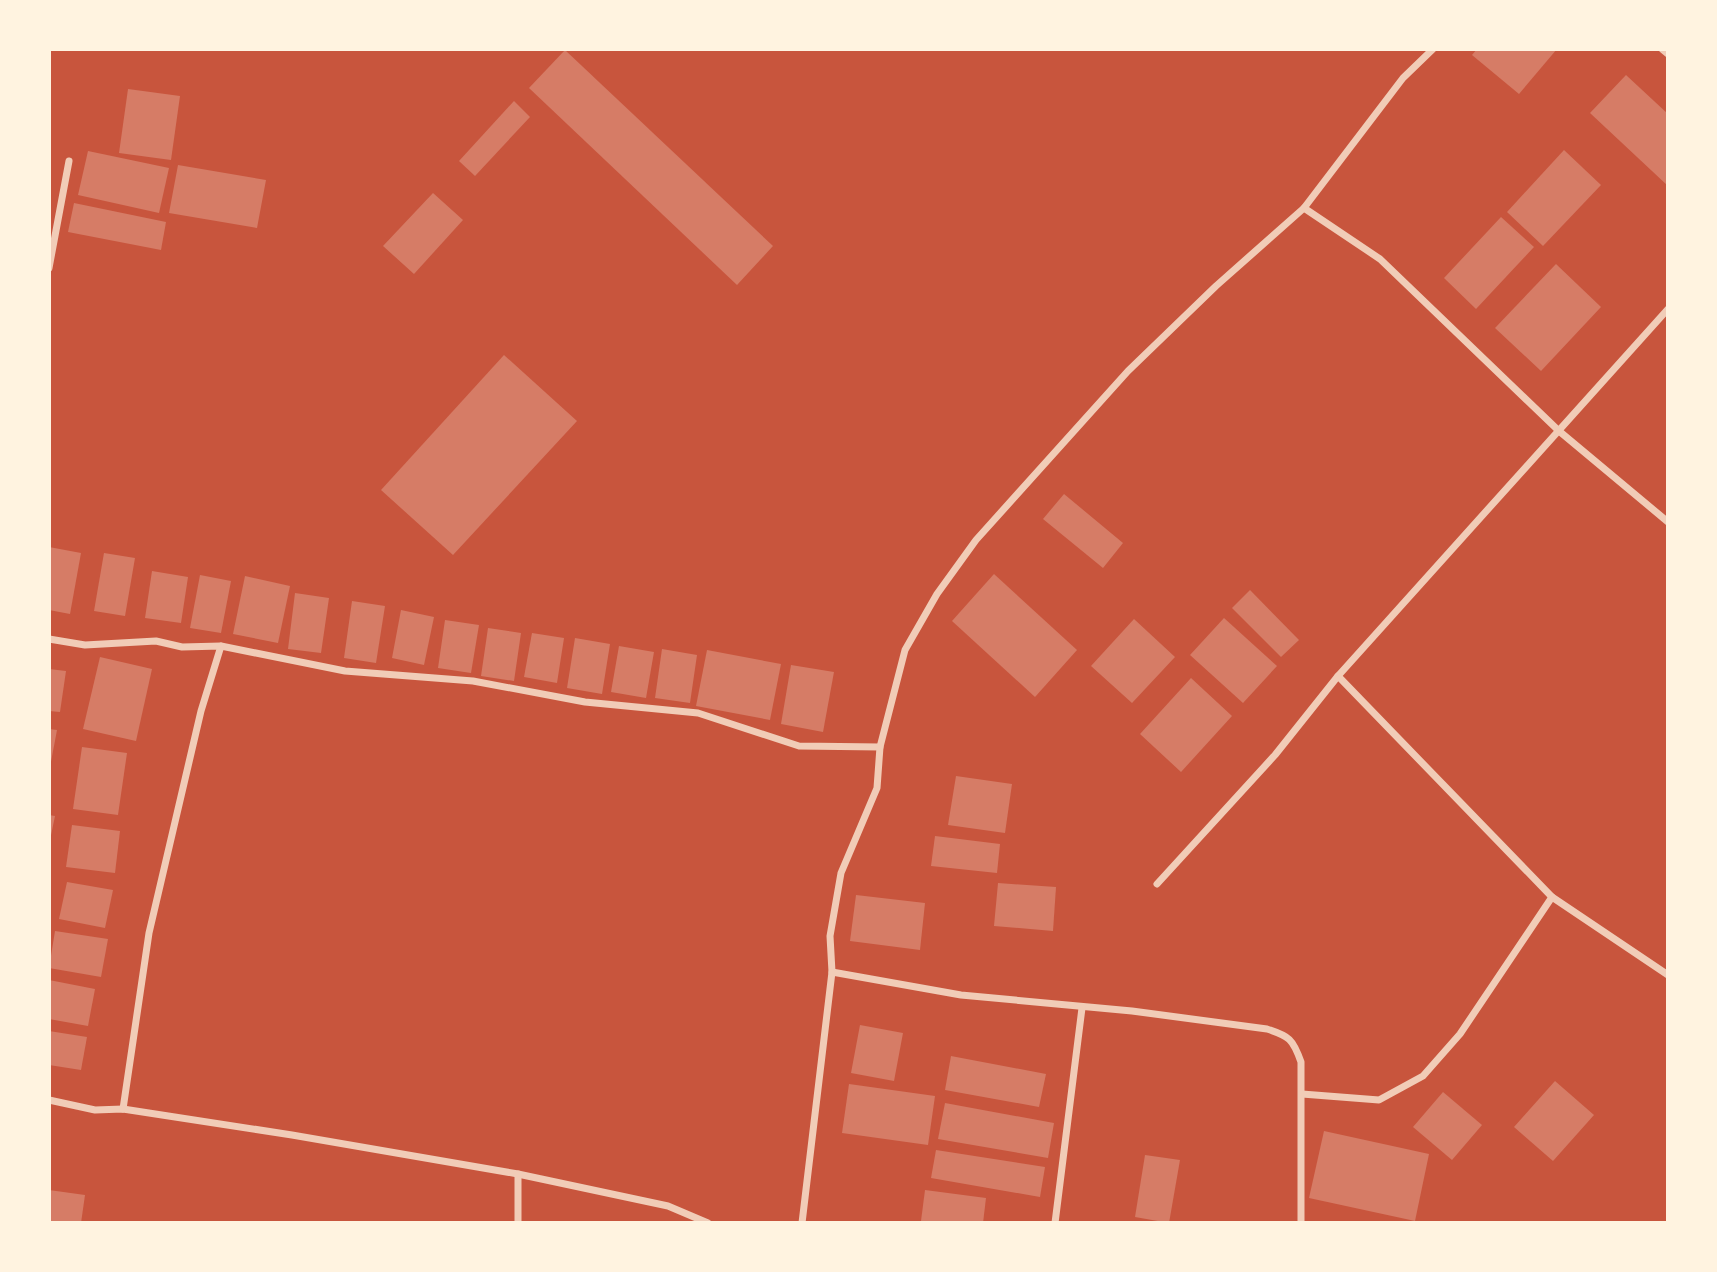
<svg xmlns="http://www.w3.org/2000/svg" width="1717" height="1272" viewBox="0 0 1717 1272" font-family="Quicksand,sans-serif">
	<rect width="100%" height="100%" fill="#c8553d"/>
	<g fill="#d67c66">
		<path d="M1477,49H1557L1519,94L1472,55Z"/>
		<path d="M565,50L773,246L737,285L529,88Z"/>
		<path d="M1626,75L1668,114V186L1590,113Z"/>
		<path d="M128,89L180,96L171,160L119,153Z"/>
		<path d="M514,101L530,117L475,176L459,161Z"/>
		<path d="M1564,150L1601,185L1543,246L1507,212Z"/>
		<path d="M88,151L169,168L159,213L78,195Z"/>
		<path d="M178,165L266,180L257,228L169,213Z"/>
		<path d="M433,193L463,220L414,274L383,246Z"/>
		<path d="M74,203L166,222L161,250L68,232Z"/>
		<path d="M1501,217L1534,247L1476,309L1444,278Z"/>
		<path d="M1556,264L1601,307L1541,371L1495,328Z"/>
		<path d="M504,355L577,421L453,555L381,490Z"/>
		<path d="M1064,494L1123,543L1103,568L1043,519Z"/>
		<path d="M49,547L81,553L70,614L49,610Z"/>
		<path d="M104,553L135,558L125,616L94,611Z"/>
		<path d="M152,571L188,577L181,623L145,618Z"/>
		<path d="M994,574L1077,650L1035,697L952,621Z"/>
		<path d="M200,575L231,581L221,633L190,628Z"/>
		<path d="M245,576L290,586L278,643L233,634Z"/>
		<path d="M1250,590L1299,640L1281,657L1232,608Z"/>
		<path d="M295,593L329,598L321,653L288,649Z"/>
		<path d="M352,601L385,606L376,663L344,658Z"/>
		<path d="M401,610L434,617L424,665L392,658Z"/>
		<path d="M1224,618L1277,666L1243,703L1190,655Z"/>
		<path d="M1134,619L1175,657L1132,703L1091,666Z"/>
		<path d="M445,620L479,625L471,673L438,668Z"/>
		<path d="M488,628L521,633L514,681L481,676Z"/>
		<path d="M532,633L564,638L557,683L524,677Z"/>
		<path d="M575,638L610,644L602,694L567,688Z"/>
		<path d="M619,646L654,652L646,698L611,692Z"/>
		<path d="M662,649L697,655L690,703L655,698Z"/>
		<path d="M707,650L781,664L770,720L696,706Z"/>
		<path d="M100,657L152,669L136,741L83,729Z"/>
		<path d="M791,665L834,672L823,732L781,724Z"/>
		<path d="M49,669L66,671L60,712L49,711Z"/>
		<path d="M1191,678L1232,716L1181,772L1140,734Z"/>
		<path d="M49,729L57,730L50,767H49Z"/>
		<path d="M82,747L127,753L118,815L73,809Z"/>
		<path d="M956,776L1012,784L1005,833L948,825Z"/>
		<path d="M49,815L55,816L50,840H49Z"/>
		<path d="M72,825L120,831L115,873L66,867Z"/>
		<path d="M935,836L1000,844L997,873L931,866Z"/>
		<path d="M67,882L113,890L105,928L59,919Z"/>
		<path d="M998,883L1056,887L1053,931L994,926Z"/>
		<path d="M856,895L925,903L920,950L850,941Z"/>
		<path d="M55,931L108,939L101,977L49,968Z"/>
		<path d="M49,980L95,989L88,1026L49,1019Z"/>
		<path d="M860,1025L903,1033L894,1081L851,1073Z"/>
		<path d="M49,1031L87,1037L81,1070L49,1065Z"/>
		<path d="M951,1056L1046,1074L1039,1107L945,1090Z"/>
		<path d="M1555,1081L1594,1115L1553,1161L1514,1127Z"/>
		<path d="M849,1084L935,1096L928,1145L842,1133Z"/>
		<path d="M1443,1092L1482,1125L1452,1160L1413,1127Z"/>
		<path d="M945,1103L1054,1123L1048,1158L938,1139Z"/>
		<path d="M1324,1131L1429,1154L1415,1221L1309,1198Z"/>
		<path d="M936,1150L1045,1167L1040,1197L931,1178Z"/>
		<path d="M1145,1155L1180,1160L1169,1223L1135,1217Z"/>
		<path d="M49,1190L85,1195L81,1223H49Z"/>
		<path d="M925,1190L986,1198L983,1223L921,1221Z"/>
	</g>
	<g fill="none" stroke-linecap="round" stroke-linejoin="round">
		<g stroke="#f1ccb7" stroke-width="7">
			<path d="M1662,49L1668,54"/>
			<path d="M1304,208L1380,259L1559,431L1668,522"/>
			<path d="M49,268L69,161"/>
			<path d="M49,639L85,645L156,641L182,647L221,646L345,671L473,681L585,702L698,713L799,746L880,747"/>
			<path d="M1338,676L1552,897L1668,975"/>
			<path d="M1157,884L1275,755L1338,676L1668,309"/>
			<path d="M832,972L961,995L1132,1011L1267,1029C1289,1036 1293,1039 1301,1062V1223"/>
			<path d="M1302,1094L1379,1100L1423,1076L1460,1034L1552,897"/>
			<path d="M49,1100L95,1110L123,1109L292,1135L518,1174L668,1206L708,1223"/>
			<path d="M123,1109L149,933L201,711L221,646"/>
			<path d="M518,1174V1223"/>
			<path d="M802,1223L832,972L830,936L841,873L877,788L880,747L905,650L937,594L976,540L1128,371L1216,286L1304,208L1403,78L1433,49"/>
			<path d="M1055,1223L1082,1008"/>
		</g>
	</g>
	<rect width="1717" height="1272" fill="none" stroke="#fff3e0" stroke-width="102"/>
</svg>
